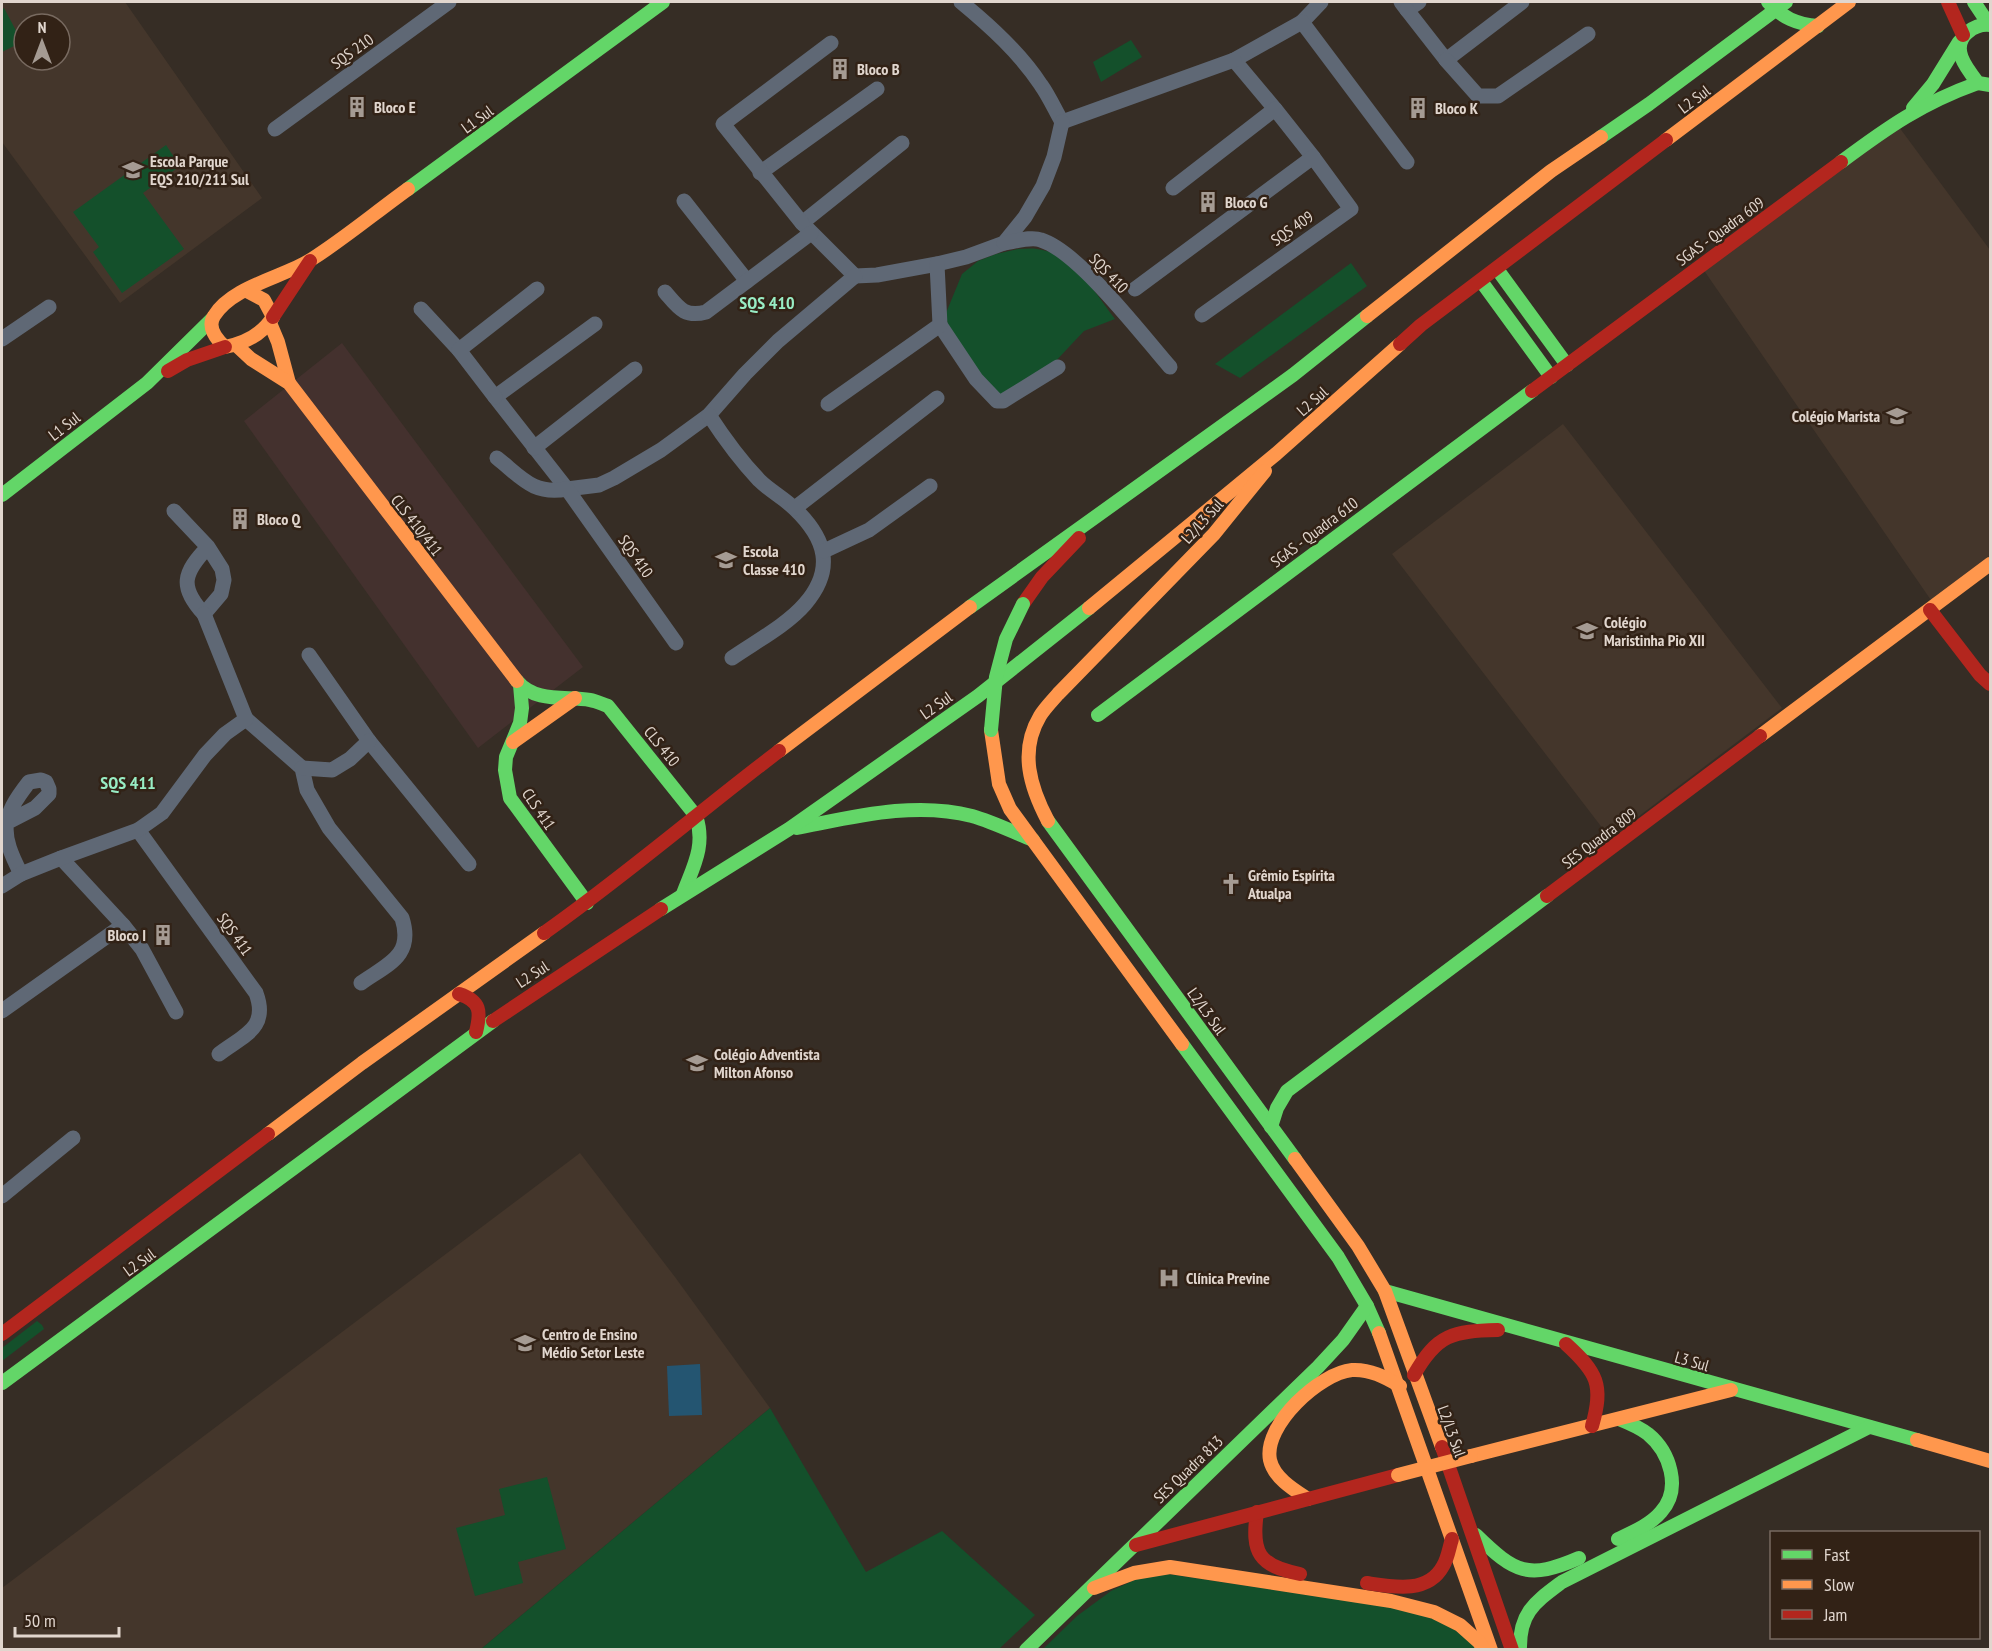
<svg xmlns="http://www.w3.org/2000/svg" width="1992" height="1651" viewBox="0 0 1992 1651" font-family="'PT Sans Narrow',sans-serif">
	<rect width="100%" height="100%" fill="#362d25"/>
	<path fill="#44312e" d="M342,343L583,667L478,748L244,421Z"/>
	<g fill="#44362b" fill-rule="evenodd">
		<path d="M2,2H125L262,198L120,303L2,142ZM24,24H60V60H24Z"/>
		<path d="M1899,127L1990,250V564L1935,606L1703,269Z"/>
		<path d="M1563,424L1782,708L1610,838L1392,554Z"/>
		<path d="M580,1153L675,1277L770,1408L481,1649L2,1650V1588Z"/>
	</g>
	<g fill="#14502b">
		<path d="M4,8L22,42L2,52V10Z"/>
		<path d="M1131,40L1142,57L1101,82L1093,62Z"/>
		<path d="M166,145L180,166L143,193L184,249L122,293L93,252L99,247L73,212Z"/>
		<path d="M1018,249C1024,249 1031,248 1037,249C1073,253 1095,293 1115,319L1084,331L1053,364L999,399L949,334L946,313L962,274L978,261L996,254Z"/>
		<path d="M1351,263L1367,286L1240,378L1215,364Z"/>
		<path d="M37,1321L42,1325L44,1329L2,1361V1348Z"/>
		<path d="M770,1408L866,1572L942,1531L1035,1615L999,1649H481Z"/>
		<path d="M547,1477L566,1549L518,1562L523,1583L475,1596L456,1528L505,1515L499,1489Z"/>
		<path d="M1168,1574L1430,1613L1484,1650H1042L1077,1616L1111,1591L1143,1576Z"/>
	</g>
	<path fill="#245571" d="M700,1364L702,1415L669,1416L667,1366Z"/>
	<g fill="none" stroke-linecap="round" stroke-linejoin="round">
		<g stroke="#5f6875" stroke-width="15">
			<path d="M961,2C990,26 1020,53 1041,85C1049,96 1055,110 1062,122"/>
			<path d="M1401,2L1407,10L1419,2"/>
			<path d="M1407,10L1446,60L1522,2"/>
			<path d="M1302,22L1321,2"/>
			<path d="M1446,60L1478,96H1498L1588,34"/>
			<path d="M1275,109L1234,60L1302,22L1407,162"/>
			<path d="M1062,122L1234,60"/>
			<path d="M275,129L449,2"/>
			<path d="M902,143L802,223L855,276L877,275L937,264L966,257L1004,243L1025,217L1043,186L1054,157L1062,122"/>
			<path d="M760,173L877,89"/>
			<path d="M1173,188L1275,109L1313,157"/>
			<path d="M684,201L747,281"/>
			<path d="M802,223L723,124L831,43"/>
			<path d="M1004,243C1014,242 1031,236 1041,240C1079,252 1142,335 1170,367"/>
			<path d="M1135,289L1313,157L1351,209L1202,315"/>
			<path d="M665,292C678,307 684,318 706,312L811,233"/>
			<path d="M421,309L459,350"/>
			<path d="M595,324L495,397L567,489L599,485L614,478L661,450L709,415L745,374L778,341L855,276"/>
			<path d="M940,325L976,379L997,401H1003L1058,367"/>
			<path d="M2,339L49,307"/>
			<path d="M495,397L459,350L537,289"/>
			<path d="M828,404L940,325L937,264"/>
			<path d="M709,415C724,438 740,460 759,480C770,491 784,498 795,509C826,539 835,569 805,604C787,625 755,642 732,658"/>
			<path d="M534,448L635,369"/>
			<path d="M497,458C522,478 533,495 567,489L676,643"/>
			<path d="M795,508L937,398"/>
			<path d="M174,511L208,547L222,569L224,580L221,594L204,614C179,587 183,573 208,547"/>
			<path d="M824,551L869,530L930,486"/>
			<path d="M309,655L369,741L469,864"/>
			<path d="M246,719L302,768L307,790L329,828L402,918C414,956 388,964 361,983"/>
			<path d="M302,768L332,770L350,759L369,741"/>
			<path d="M4,824L35,808L49,794V789L46,782L41,780L29,782C0,819 0,833 21,874"/>
			<path d="M138,830L256,993C269,1028 244,1035 219,1054"/>
			<path d="M61,858L123,925L142,949L176,1012"/>
			<path d="M2,886L21,874L61,858L138,830L162,813L205,755L225,734L246,719L204,614"/>
			<path d="M2,1011L123,925"/>
			<path d="M2,1196L73,1138"/>
		</g>
		<g stroke="#63d668" stroke-width="14">
			<path d="M1768,2C1782,18 1797,24 1818,26"/>
			<path d="M1974,2L1988,23"/>
			<path d="M1990,25C1981,24 1974,27 1968,32C1949,47 1967,69 1978,83L1990,85"/>
			<path d="M1913,108L1933,84L1959,42"/>
			<path d="M1601,137L1649,104L1786,2"/>
			<path d="M1841,162C1888,127 1922,103 1978,83"/>
			<path d="M408,189L663,2"/>
			<path d="M1497,269L1567,365"/>
			<path d="M1481,281L1551,377"/>
			<path d="M2,495L147,383L212,319"/>
			<path d="M970,607L1293,375L1367,316"/>
			<path d="M517,681C535,703 566,696 590,700C596,701 602,704 608,706L696,816C706,846 693,867 683,894"/>
			<path d="M520,685L522,708L520,723L506,757L505,770L510,798L587,903"/>
			<path d="M1098,715L1532,391"/>
			<path d="M1048,821L1295,1159"/>
			<path d="M797,828C854,817 914,801 972,816C993,822 1013,832 1033,840"/>
			<path d="M661,909L789,829L978,696L1089,608"/>
			<path d="M1182,1044L1338,1257L1367,1306L1379,1333"/>
			<path d="M1271,1127L1277,1108L1287,1091L1547,896"/>
			<path d="M1385,1291L1917,1440"/>
			<path d="M2,1383L493,1021"/>
			<path d="M1476,1535C1515,1573 1528,1580 1579,1558"/>
			<path d="M1618,1539C1633,1532 1650,1525 1661,1512C1682,1489 1670,1452 1648,1434C1639,1427 1629,1423 1619,1419"/>
			<path d="M1026,1650L1318,1367L1343,1340L1367,1306"/>
			<path d="M1520,1650C1519,1613 1534,1603 1562,1582L1869,1427"/>
		</g>
		<g stroke="#ff974d" stroke-width="14">
			<path d="M1666,140L1849,2"/>
			<path d="M247,291L264,300L273,317C262,335 245,343 225,347C216,339 207,327 214,316C232,286 285,277 312,259C345,238 376,212 408,189"/>
			<path d="M1367,316L1551,171L1601,137"/>
			<path d="M270,323L278,342L289,383"/>
			<path d="M236,345L251,359L289,383L517,681"/>
			<path d="M1089,608L1276,454L1400,344"/>
			<path d="M991,730L999,784L1010,809L1182,1044"/>
			<path d="M1760,736L1990,564"/>
			<path d="M513,742L575,698"/>
			<path d="M779,751L970,607"/>
			<path d="M1048,821C1030,787 1019,751 1040,716C1045,708 1052,701 1058,694L1214,534L1265,471"/>
			<path d="M268,1134L362,1063L544,933"/>
			<path d="M1295,1159L1358,1246L1385,1291L1442,1447"/>
			<path d="M1379,1333L1491,1650"/>
			<path d="M1917,1440L1990,1461"/>
			<path d="M1471,1456L1731,1390"/>
			<path d="M1308,1499C1294,1490 1274,1478 1270,1460C1263,1425 1320,1373 1352,1370C1370,1369 1385,1377 1400,1386"/>
			<path d="M1094,1588L1134,1573L1170,1567L1391,1601L1434,1612L1460,1625L1479,1642L1484,1650"/>
		</g>
		<g stroke="#b3261e" stroke-width="14">
			<path d="M1948,2L1963,35"/>
			<path d="M273,317L310,261"/>
			<path d="M1400,344L1421,325L1666,140"/>
			<path d="M168,371L187,360L225,347"/>
			<path d="M1532,391L1841,162"/>
			<path d="M1023,604L1042,577L1079,538"/>
			<path d="M1930,610L1980,675L1990,684"/>
			<path d="M1547,896L1760,736"/>
			<path d="M544,933C625,876 700,811 779,751"/>
			<path d="M459,994C481,1001 481,1012 476,1032"/>
			<path d="M493,1021L661,909"/>
			<path d="M2,1334L268,1134"/>
			<path d="M1566,1344C1597,1372 1604,1385 1592,1426"/>
			<path d="M1414,1375C1437,1334 1453,1331 1498,1330"/>
			<path d="M1442,1447L1512,1650"/>
			<path d="M1257,1512C1251,1553 1259,1566 1300,1574"/>
			<path d="M1136,1545L1398,1475"/>
			<path d="M1367,1583C1393,1587 1428,1594 1443,1566C1448,1558 1449,1548 1452,1539"/>
		</g>
		<path stroke="#63d668" stroke-width="14" d="M991,730L996,677L1006,639L1023,604"/>
		<path stroke="#ff974d" stroke-width="14" d="M1398,1475L1471,1456"/>
	</g>
	<defs>
		<symbol id="building-bare" viewBox="-9 -9 18 18"><path d="M-4-6H4V6H1V3H-1V6H-4ZM-2.5-4.3h1.7v1.8h-1.7ZM.8-4.3h1.7v1.8H.8ZM-2.5-1h1.7V.8h-1.7ZM.8-1h1.7V.8H.8Z" fill="#a59b93" stroke="#322216" stroke-width="2.5" paint-order="stroke"/></symbol>
		<symbol id="school-bare" viewBox="-9 -9 18 18"><path d="M0-5L7-2L0 1L-7-2ZM-4 1L0 2.5L4 1V4Q0 6-4 4Z" fill="#a59b93" stroke="#322216" stroke-width="2.5" paint-order="stroke"/></symbol>
		<symbol id="university-bare" viewBox="-9 -9 18 18"><path d="M0-5L7-2L0 1L-7-2ZM-4 1L0 2.5L4 1V4Q0 6-4 4Z" fill="#a59b93" stroke="#322216" stroke-width="2.5" paint-order="stroke"/></symbol>
		<symbol id="church-bare" viewBox="-9 -9 18 18"><path d="M-1.2-6h2.4v3.5h3.3v2.4h-3.3V6h-2.4V-.1h-3.3v-2.4h3.3Z" fill="#a59b93" stroke="#322216" stroke-width="2.5" paint-order="stroke"/></symbol>
		<symbol id="hospital-bare" viewBox="-9 -9 18 18"><path d="M-5-5h3v3.5h4V-5h3V5h-3V1.5h-4V5h-3Z" fill="#a59b93" stroke="#322216" stroke-width="2.5" paint-order="stroke"/></symbol>
	</defs>
	<g fill-rule="evenodd">
		<use href="#building-bare" x="825" y="54" width="30" height="30"/>
		<use href="#building-bare" x="342" y="92" width="30" height="30"/>
		<use href="#building-bare" x="1403" y="93" width="30" height="30"/>
		<use href="#school-bare" x="118" y="155" width="30" height="30"/>
		<use href="#building-bare" x="1193" y="187" width="30" height="30"/>
		<use href="#university-bare" x="1882" y="401" width="30" height="30"/>
		<use href="#building-bare" x="225" y="504" width="30" height="30"/>
		<use href="#school-bare" x="711" y="545" width="30" height="30"/>
		<use href="#university-bare" x="1572" y="616" width="30" height="30"/>
		<use href="#church-bare" x="1216" y="869" width="30" height="30"/>
		<use href="#building-bare" x="148" y="920" width="30" height="30"/>
		<use href="#school-bare" x="682" y="1048" width="30" height="30"/>
		<use href="#hospital-bare" x="1154" y="1263" width="30" height="30"/>
		<use href="#university-bare" x="510" y="1328" width="30" height="30"/>
	</g>
	<g text-anchor="middle" stroke-width="5" stroke-linejoin="round" paint-order="stroke">
		<g font-size="16" fill="#e1d6ce" stroke="#322216">
			<text transform="translate(352 51) rotate(-36)" y="6">SQS 210</text>
			<text transform="translate(1694 99) rotate(-37)" y="6">L2 Sul</text>
			<text transform="translate(477 119) rotate(-36)" y="6">L1 Sul</text>
			<text transform="translate(1292 228) rotate(-35)" y="6">SQS 409</text>
			<text transform="translate(1720 231) rotate(-36)" y="6">SGAS - Quadra 609</text>
			<text transform="translate(1109 273) rotate(46)" y="6">SQS 410</text>
			<text transform="translate(1312 401) rotate(-42)" y="6">L2 Sul</text>
			<text transform="translate(64 426) rotate(-38)" y="6">L1 Sul</text>
			<text transform="translate(1202 521) rotate(-48)" y="6">L2/L3 Sul</text>
			<text transform="translate(417 525) rotate(52)" y="6">CLS 410/411</text>
			<text transform="translate(1314 532) rotate(-37)" y="6">SGAS - Quadra 610</text>
			<text transform="translate(636 556) rotate(55)" y="6">SQS 410</text>
			<text transform="translate(936 705) rotate(-35)" y="6">L2 Sul</text>
			<text transform="translate(662 746) rotate(51)" y="6">CLS 410</text>
			<text transform="translate(539 809) rotate(56)" y="6">CLS 411</text>
			<text transform="translate(1599 838) rotate(-37)" y="6">SES Quadra 809</text>
			<text transform="translate(235 934) rotate(54)" y="6">SQS 411</text>
			<text transform="translate(532 974) rotate(-33)" y="6">L2 Sul</text>
			<text transform="translate(1207 1011) rotate(54)" y="6">L2/L3 Sul</text>
			<text transform="translate(139 1262) rotate(-36)" y="6">L2 Sul</text>
			<text transform="translate(1692 1361) rotate(16)" y="6">L3 Sul</text>
			<text transform="translate(1452 1431) rotate(70)" y="6">L2/L3 Sul</text>
			<text transform="translate(1188 1469) rotate(-44)" y="6">SES Quadra 813</text>
		</g>
		<g font-size="16" font-weight="bold" fill="#e1d6ce" stroke="#322216" text-anchor="start">
			<text x="857" y="75">Bloco B</text>
			<text x="374" y="113">Bloco E</text>
			<text x="1435" y="114">Bloco K</text>
			<text x="150" y="167">Escola Parque<tspan x="150" dy="18">EQS 210/211 Sul</tspan></text>
			<text x="1225" y="208">Bloco G</text>
			<text x="1880" y="422" text-anchor="end">Colégio Marista</text>
			<text x="257" y="525">Bloco Q</text>
			<text x="743" y="557">Escola<tspan x="743" dy="18">Classe 410</tspan></text>
			<text x="1604" y="628">Colégio<tspan x="1604" dy="18">Maristinha Pio XII</tspan></text>
			<text x="1248" y="881">Grêmio Espírita<tspan x="1248" dy="18">Atualpa</tspan></text>
			<text x="146" y="941" text-anchor="end">Bloco I</text>
			<text x="714" y="1060">Colégio Adventista<tspan x="714" dy="18">Milton Afonso</tspan></text>
			<text x="1186" y="1284">Clínica Previne</text>
			<text x="542" y="1340">Centro de Ensino<tspan x="542" dy="18">Médio Setor Leste</tspan></text>
		</g>
		<g font-size="18" font-weight="bold" fill="#98edc5" stroke="#322216">
			<text x="767" y="309">SQS 410</text>
			<text x="128" y="789">SQS 411</text>
		</g>
	</g>
	<rect width="1992" height="1651" fill="none" stroke="#e1d6ce" stroke-width="6"/>
	<rect x="1770" y="1531" width="210" height="108" fill="#322216" stroke="#786a60" stroke-width="1.5"/>
	<rect x="1782" y="1550" width="30" height="9" fill="#63d668" stroke="#786a60" stroke-width="1.5"/>
	<text x="1824" y="1561" font-size="18" fill="#e1d6ce">Fast</text>
	<rect x="1782" y="1580" width="30" height="9" fill="#ff974d" stroke="#786a60" stroke-width="1.5"/>
	<text x="1824" y="1591" font-size="18" fill="#e1d6ce">Slow</text>
	<rect x="1782" y="1610" width="30" height="9" fill="#b3261e" stroke="#786a60" stroke-width="1.5"/>
	<text x="1824" y="1621" font-size="18" fill="#e1d6ce">Jam</text>
	<g transform="translate(42 42)"><circle r="28" fill="#322216" stroke="#786a60" stroke-width="1.5"/>
	<path d="M0-4.5L10 22L0 15L-10 22Z" fill="#a59b93"/>
	<text y="-9" font-size="16" font-weight="bold" text-anchor="middle" fill="#e1d6ce">N</text>
	</g>
	<path d="M15 1627v9h104v-9" fill="none" stroke="#e1d6ce" stroke-width="3"/>
	<text x="24" y="1627" font-size="18" fill="#e1d6ce" stroke="#322216" stroke-width="4.5" paint-order="stroke">50 m</text>
</svg>
